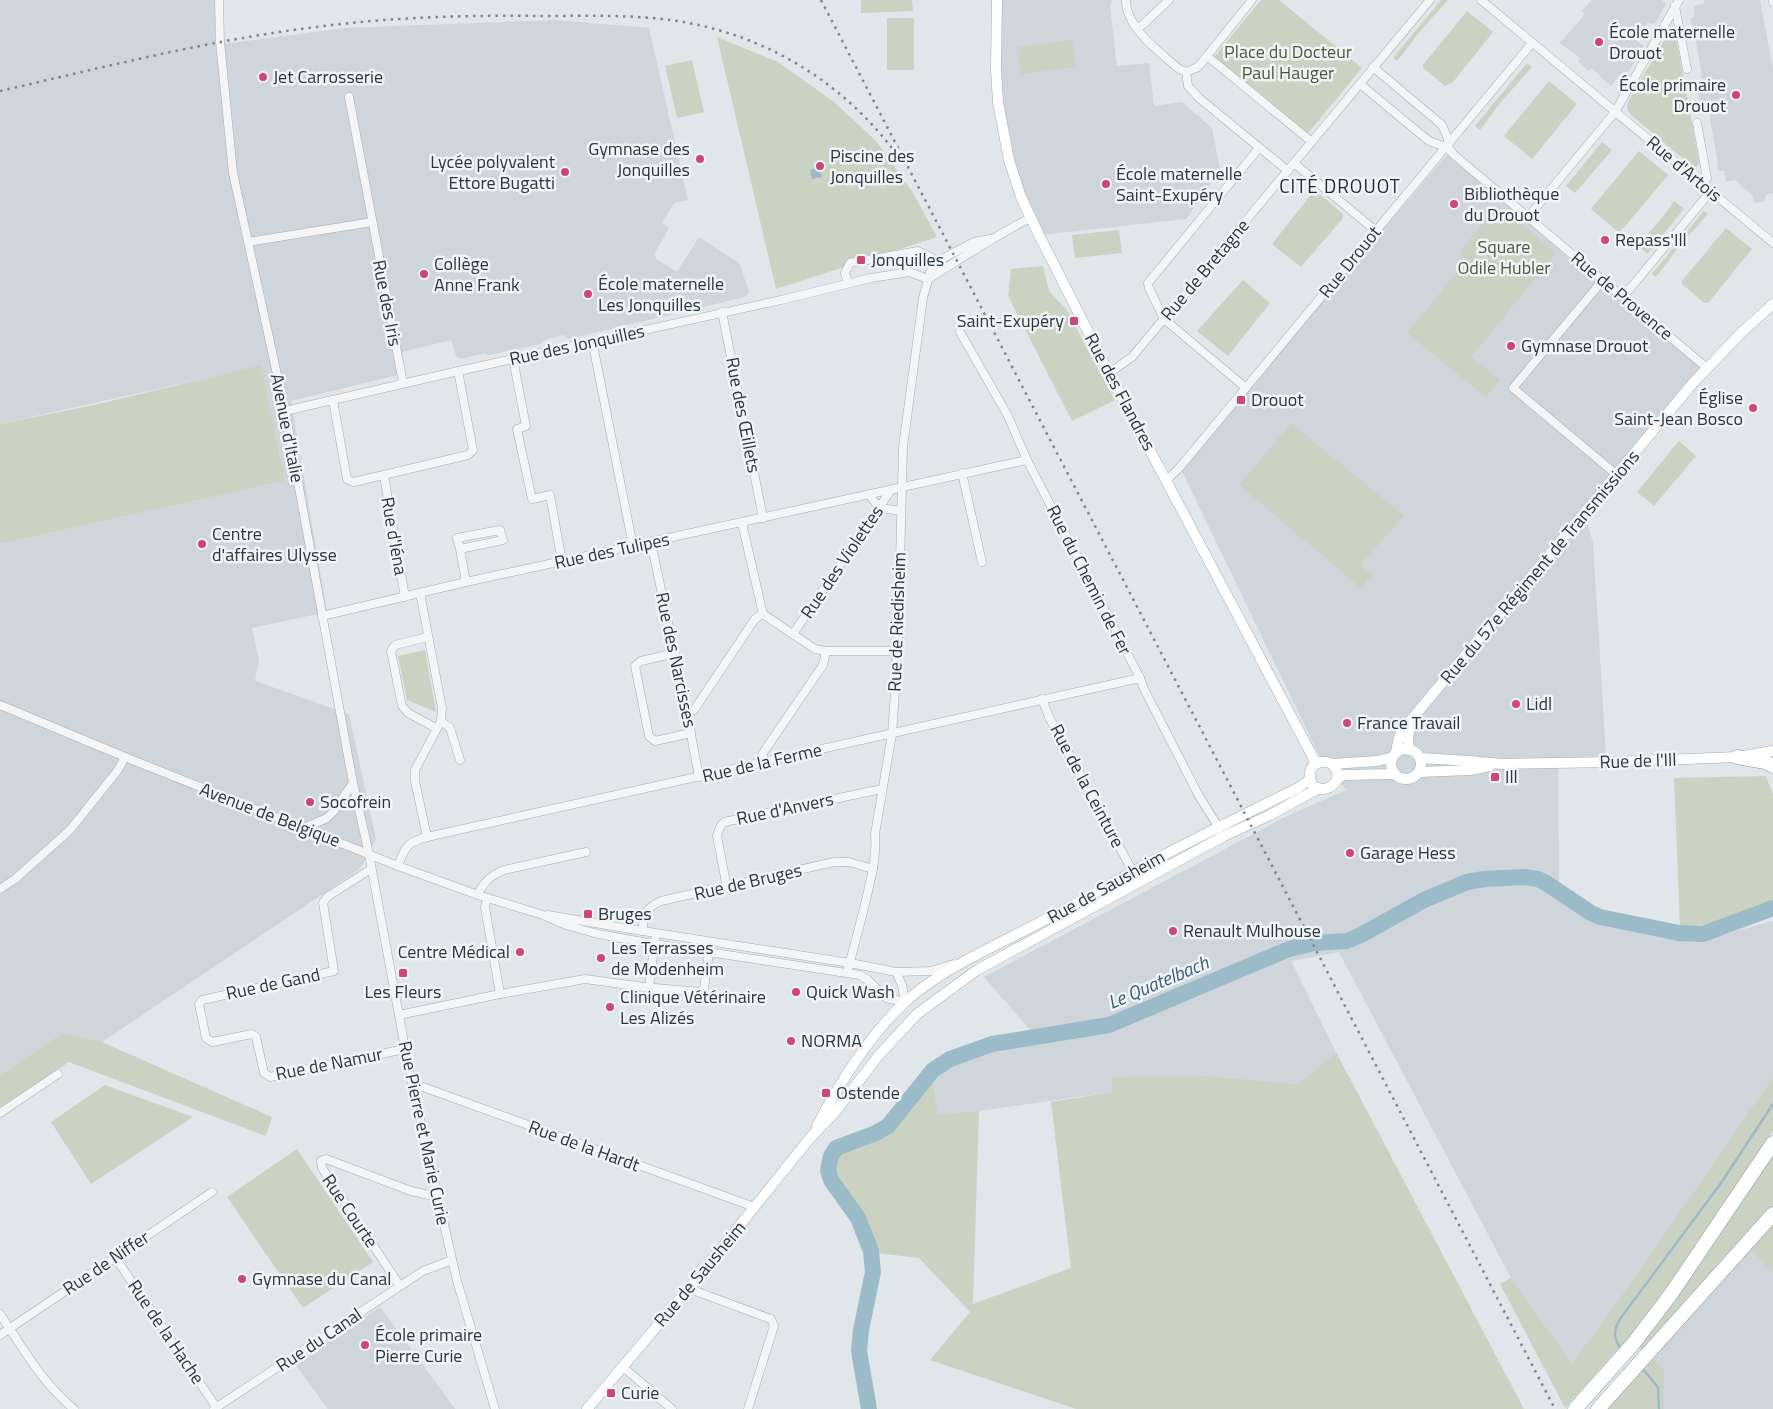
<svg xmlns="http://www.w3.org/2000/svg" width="1773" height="1409" viewBox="0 0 1773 1409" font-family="'Titillium Web',sans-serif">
	<rect width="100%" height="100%" fill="#e0e6e9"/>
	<g fill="#ced5db">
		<path d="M0,0H215V45L345,28L555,20L649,28L688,200L674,203L662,223L669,228L655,253L656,259L677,272L699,237L739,263L749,291L745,297L569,339L563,335L544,340L541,344L489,355L484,353L461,359L456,356L451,340L402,352L406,373L291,401L327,612L252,628L259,660L255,681L349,714L376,839L360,869L102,1042L62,1033L0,1075V544L285,481L261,366L0,424Z"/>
		<path d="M997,0H1112L1110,7L1117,66L1149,63L1154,106L1182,102L1212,128L1220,170L1186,219L1039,235L1021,197L996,70Z"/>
		<path d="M1592,0H1662L1666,4L1656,22L1654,24L1648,23L1644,27L1645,28L1636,40L1644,46L1627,74L1623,71L1611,86L1592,68L1589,71L1580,63L1578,61L1580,58L1560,43L1585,14L1582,11Z"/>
		<path d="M1705,0H1760L1773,69V193L1766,195L1765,201L1754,203L1752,194L1740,186L1741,185L1735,180L1726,182L1724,171H1718L1717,165L1718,164L1709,113H1707V103L1700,104L1697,87L1704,86L1702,83L1701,77L1702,76L1693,25L1691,24L1690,18L1695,16L1694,6L1703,4Z"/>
		<path d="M1447,155L1701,369L1583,509L1593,543L1606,756L1558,758L1559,896L1588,919L1642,932L1715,937L1773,921V1077L1614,1306L1572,1363L1511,1278L1339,952L1291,961L1336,1052L1299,1084L1209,1076L1111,1078L1112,1092L979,1111L938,1114L932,1075L1032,1032L984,977L1285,817L1346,790L1317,751L1180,467Z"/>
		<path d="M1750,1249L1773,1273V1409H1664V1372L1653,1358Z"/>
		<path d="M380,1307L420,1361L455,1409H328L295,1364Z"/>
	</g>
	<g fill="#cad3c1">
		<path d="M861,0H912L913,11L861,13Z"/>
		<path d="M1261,0H1279L1362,68L1308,133L1214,57Z"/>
		<path d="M1441,0H1448L1422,29L1397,61L1393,58Z"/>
		<path d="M1467,11L1493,32L1453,82L1445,86L1423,68V65Z"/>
		<rect x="887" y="18" width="27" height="52"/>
		<path d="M1671,29L1675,32L1699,162L1697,167L1692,166L1630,114L1627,108L1628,102Z"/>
		<path d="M717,37L778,62L834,102L876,141L912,191L937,237L776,289Z"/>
		<path d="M1072,40L1076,67L1021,74L1017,47Z"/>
		<path d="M692,60L704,112L677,118L665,66Z"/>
		<path d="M1527,63L1532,67L1501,102L1480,130L1475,126Z"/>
		<path d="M1549,81L1577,104L1532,159L1504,136Z"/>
		<path d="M1602,142L1612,150L1575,193L1566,186Z"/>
		<path d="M1639,151L1668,175L1621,231H1617L1591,209Z"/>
		<path d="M1313,192H1317L1343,214V218L1301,267L1272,244Z"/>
		<path d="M1674,201L1684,209L1647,254L1638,245L1662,218Z"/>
		<path d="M1498,205L1556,253L1471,357L1500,380L1486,397L1407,333L1467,260L1459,253Z"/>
		<path d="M1704,211L1708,214L1681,244L1656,277L1652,274Z"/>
		<path d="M1726,228L1752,249L1708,303H1704L1682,284V281Z"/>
		<path d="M1119,230L1122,253L1075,258L1072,235Z"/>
		<path d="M1043,266L1049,291L1066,309L1115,400L1072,421L1008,296L1011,269Z"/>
		<path d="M1243,280L1270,303L1228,356L1197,331Z"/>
		<path d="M261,365L285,481L0,544V424L94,405Z"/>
		<path d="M1291,423L1404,516L1360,565L1372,575L1361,588L1239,485Z"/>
		<path d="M1679,441L1696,456L1654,506L1637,492Z"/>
		<path d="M425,650L436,712L407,700L398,656Z"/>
		<path d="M1766,776L1773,795V902L1712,925L1680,927L1674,778Z"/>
		<path d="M62,1033L102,1042L272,1117L266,1136L69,1062L0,1107V1075Z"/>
		<path d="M1336,1052L1524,1409H1076L930,1360L970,1312L919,1258L876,1253L860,1216L834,1171L839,1151L890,1130L932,1075L938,1114L979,1111L973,1304L1071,1268L1051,1102L1112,1092L1111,1077L1209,1076L1299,1084Z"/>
		<path d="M1773,1077V1131L1669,1286L1629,1337L1565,1408L1500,1284L1511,1278L1572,1363L1614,1306Z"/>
		<path d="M105,1085L193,1117L91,1184L51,1122Z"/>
		<path d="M297,1149L373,1262L303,1308L227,1197Z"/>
		<path d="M1773,1151V1206L1643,1350L1639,1347Z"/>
		<path d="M1773,1223V1273L1750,1249Z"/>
		<path d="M1653,1358L1664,1371V1409H1607Z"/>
	</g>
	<path fill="#9cbbc8" d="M819,167L822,177L812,179L810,170Z"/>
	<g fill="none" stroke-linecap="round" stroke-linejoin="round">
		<g stroke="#9cbbc8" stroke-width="2.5">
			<path d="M1622,1350C1613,1339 1613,1331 1620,1319L1721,1183L1773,1104"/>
			<path d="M1641,1367L1658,1387L1659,1409"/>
		</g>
		<path stroke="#9cbbc8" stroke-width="16" d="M869,1409L859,1351L861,1330L873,1272L871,1251L858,1218L831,1180L828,1170L831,1156L836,1148L876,1133L888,1126L933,1070L950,1059L992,1044L1109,1025L1289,949L1314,943L1347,941L1361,935L1424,900L1467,882L1484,879L1524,877L1538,879L1546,883L1591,913L1600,917L1679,933L1703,934L1773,908"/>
		<defs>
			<g id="street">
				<path d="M219,0L220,42L233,173L285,411L353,783L369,854L410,1075L457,1281L495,1409"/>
				<path d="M1481,0L1773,243"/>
				<path d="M1773,0V2"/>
				<path d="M1126,2C1127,29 1161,53 1179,69L1186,72L1198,67L1252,0"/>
				<path d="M1675,6L1687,69"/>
				<path d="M1138,29L1169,0"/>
				<path d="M1207,56L1312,142"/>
				<path d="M1373,67L1442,125L1448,139L1447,146L1453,154L1707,368"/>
				<path d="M1186,72L1188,86L1199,98L1288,171"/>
				<path d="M1360,84L1429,141L1443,146H1447"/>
				<path d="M349,97L403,383"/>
				<path d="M1697,123L1707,178L1703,185"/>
				<path d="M1294,163L1376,231"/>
				<path d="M1528,217L1615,112L1679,0"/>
				<path d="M248,242L372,222"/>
				<path d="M928,279C962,258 995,236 1030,218"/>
				<path d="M1603,280L1513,388L1617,475"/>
				<path d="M848,283L845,273L850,263L918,251L938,261"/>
				<path d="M1623,297L1711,191"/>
				<path d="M722,312L763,518"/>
				<path d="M960,332L1008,416L1027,460L1140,678L1144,689L1199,796L1219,828"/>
				<path d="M594,350L633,546"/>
				<path d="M513,359L526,426L517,429L532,499L550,495L562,562"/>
				<path d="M1109,373L1132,357L1430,0"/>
				<path d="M1246,388L1164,319L1149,288L1148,283L1259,148"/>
				<path d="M333,400L347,479L354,482L468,455L473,450L458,371"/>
				<path d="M285,411L454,372L781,300L871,278L909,272L928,279"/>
				<path d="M962,473L982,562"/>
				<path d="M384,476L405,597"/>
				<path d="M1167,480L1180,467L1532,43"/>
				<path d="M869,495L880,508L901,511"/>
				<path d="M742,523L763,614L815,649L826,651H895"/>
				<path d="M651,542L687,713L699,777"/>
				<path d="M460,549L457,538L500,530L503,540L460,549L466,582"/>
				<path d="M420,593L442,708L441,721L415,770V781L427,837"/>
				<path d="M322,616L466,582L1027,460"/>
				<path d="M793,634L891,490"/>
				<path d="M428,637L395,645L391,651L402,706L408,713L436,728"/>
				<path d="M675,653L641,661L635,666L649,736L655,741L691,733"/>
				<path d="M1042,699L1049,717L1133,872"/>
				<path d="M0,705L125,757L398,866L478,895L543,915L566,925L598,934L654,944L860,975L868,980L886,998L905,1002"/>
				<path d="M687,713L694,710L755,619L763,614"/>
				<path d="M441,721L450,728L460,760"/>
				<path d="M763,762V753L823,665L826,651"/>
				<path d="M304,828L327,818L334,811L353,783"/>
				<path d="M398,866C405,847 407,842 427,837L1140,678"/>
				<path d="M371,869L327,897L323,903L334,971L202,1000L199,1004L206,1038L212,1042L252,1034L256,1037L264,1073L270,1077L405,1049"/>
				<path d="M727,888L717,836L720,827L724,822L877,790H882"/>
				<path d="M0,889L15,879L70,830L118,770L125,757"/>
				<path d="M478,895C483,882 491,875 504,870L586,852"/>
				<path d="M487,898L485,907L500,994"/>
				<path d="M548,915L630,929L850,963L896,972L931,971L953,964"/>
				<path d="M642,931C645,914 644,909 661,901L834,862H849L873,869"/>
				<path d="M847,972C854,948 860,924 866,900C871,878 877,856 875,834L892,734L897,664L895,651L898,641L903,447L923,298L931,269L938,261L974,242L990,239"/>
				<path d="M896,972L902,985L905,1002"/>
				<path d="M649,987L655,939"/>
				<path d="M399,1015L500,994L585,979L644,987L700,992L704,989L709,952"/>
				<path d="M413,1088L423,1087L749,1205L754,1208"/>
				<path d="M0,1113L58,1074"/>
				<path d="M115,1257L216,1407"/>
				<path d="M400,1286L322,1168L321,1161L326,1159L411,1191L429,1195L436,1194"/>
				<path d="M690,1287L698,1292L771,1319L774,1326L748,1409"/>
				<path d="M0,1314C23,1348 42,1383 74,1409"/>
				<path d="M0,1335L212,1192"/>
				<path d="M623,1367L672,1409"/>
				<path d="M214,1409L423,1271L452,1260"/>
			</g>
			<g id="secondary">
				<path d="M997,0L996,70L998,102L1009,160L1021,197L1039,235L1109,373L1316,763"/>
				<circle cx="1406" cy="764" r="15"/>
				<path d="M1409,750L1408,738L1411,721"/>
				<path d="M1396,753C1398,739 1400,730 1411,720L1693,383L1742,332L1773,304"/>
				<path d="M1420,758L1469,761L1502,764L1612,762L1737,757L1773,751"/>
				<path d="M1332,764C1352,786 1310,801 1310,776C1309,763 1323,759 1332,764L1377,761L1393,757"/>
				<path d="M1419,772L1470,770L1490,766"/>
				<path d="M1337,780L1343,775L1395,774"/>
				<path d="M817,1126C840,1082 868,1037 904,1003C944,966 1003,943 1050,917C1090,897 1127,874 1166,854C1210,831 1254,810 1298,788L1310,779"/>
				<path d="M587,1409L690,1287L810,1138L835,1112L879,1055L917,1014L977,970L1224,836L1270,815L1319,788"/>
			</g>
			<g id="highway">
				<path d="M1737,757L1766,762L1773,766"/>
				<path d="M1575,1409L1633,1344L1671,1294L1773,1143"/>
				<path d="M1598,1409L1773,1214"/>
			</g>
		</defs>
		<use href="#street" stroke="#a5aeb3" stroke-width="9"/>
		<use href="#secondary" stroke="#a5aeb3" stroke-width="11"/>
		<use href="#highway" stroke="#88969f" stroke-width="15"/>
		<use href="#street" stroke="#f3f5f7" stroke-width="8"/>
		<use href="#secondary" stroke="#fff" stroke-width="10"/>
		<use href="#highway" stroke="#fff" stroke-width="14"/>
		<g stroke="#7a8892" stroke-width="2.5" stroke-dasharray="2.5 5" stroke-linecap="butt">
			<path d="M821,0L1555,1409"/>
			<path d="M0,91C105,67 209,40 316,27C392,17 467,15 543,16C602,16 661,13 718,30C787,49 851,93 894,151"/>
		</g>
	</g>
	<g fill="#cc4778" stroke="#f0f4f6" stroke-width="2">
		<circle cx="1599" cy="42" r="5"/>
		<circle cx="263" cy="77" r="5"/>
		<circle cx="1736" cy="95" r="5"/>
		<circle cx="700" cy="159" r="5"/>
		<circle cx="820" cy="166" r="5"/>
		<circle cx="565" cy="172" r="5"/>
		<circle cx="1106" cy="184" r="5"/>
		<circle cx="1454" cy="204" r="5"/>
		<circle cx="1605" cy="240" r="5"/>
		<rect x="856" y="255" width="10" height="10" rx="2.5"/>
		<circle cx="424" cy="274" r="5"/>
		<circle cx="588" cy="294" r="5"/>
		<rect x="1069" y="316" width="10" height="10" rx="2.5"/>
		<circle cx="1511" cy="346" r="5"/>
		<rect x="1236" y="395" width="10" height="10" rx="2.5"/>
		<circle cx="1753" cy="408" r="5"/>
		<circle cx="202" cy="544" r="5"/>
		<circle cx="1516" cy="704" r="5"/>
		<circle cx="1347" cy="723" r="5"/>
		<rect x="1490" y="772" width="10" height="10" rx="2.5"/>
		<circle cx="310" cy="802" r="5"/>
		<circle cx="1350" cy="853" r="5"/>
		<rect x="583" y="909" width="10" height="10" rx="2.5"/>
		<circle cx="1173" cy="931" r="5"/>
		<circle cx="520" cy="952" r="5"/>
		<circle cx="601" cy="958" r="5"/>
		<rect x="398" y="968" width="10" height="10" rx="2.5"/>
		<circle cx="796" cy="992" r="5"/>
		<circle cx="610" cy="1007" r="5"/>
		<circle cx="791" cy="1041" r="5"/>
		<rect x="821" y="1088" width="10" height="10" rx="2.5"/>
		<circle cx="242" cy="1279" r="5"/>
		<circle cx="365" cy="1345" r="5"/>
		<rect x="606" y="1388" width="10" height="10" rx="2.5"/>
	</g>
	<g text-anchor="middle" stroke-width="5" stroke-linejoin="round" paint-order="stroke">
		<g font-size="18" fill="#293640" stroke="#f0f4f6" text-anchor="start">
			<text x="1609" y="38">École maternelle<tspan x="1609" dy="21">Drouot</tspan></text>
			<text x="273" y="83">Jet Carrosserie</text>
			<text x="1726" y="91" text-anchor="end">École primaire<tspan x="1726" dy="21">Drouot</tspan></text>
			<text x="690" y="155" text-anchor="end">Gymnase des<tspan x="690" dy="21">Jonquilles</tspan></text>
			<text x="830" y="162">Piscine des<tspan x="830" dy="21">Jonquilles</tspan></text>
			<text x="555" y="168" text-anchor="end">Lycée polyvalent<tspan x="555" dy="21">Ettore Bugatti</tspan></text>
			<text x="1116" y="180">École maternelle<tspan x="1116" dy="21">Saint-Exupéry</tspan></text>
			<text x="1464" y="200">Bibliothèque<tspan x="1464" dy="21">du Drouot</tspan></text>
			<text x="1615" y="246">Repass'Ill</text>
			<text x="871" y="266">Jonquilles</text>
			<text x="434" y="270">Collège<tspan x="434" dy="21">Anne Frank</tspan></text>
			<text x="598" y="290">École maternelle<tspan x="598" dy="21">Les Jonquilles</tspan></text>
			<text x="1064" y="327" text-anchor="end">Saint-Exupéry</text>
			<text x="1521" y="352">Gymnase Drouot</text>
			<text x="1743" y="404" text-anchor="end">Église<tspan x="1743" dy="21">Saint-Jean Bosco</tspan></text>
			<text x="1251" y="406">Drouot</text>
			<text x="212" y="540">Centre<tspan x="212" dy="21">d'affaires Ulysse</tspan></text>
			<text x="1526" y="710">Lidl</text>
			<text x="1357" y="729">France Travail</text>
			<text x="1505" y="783">Ill</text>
			<text x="320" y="808">Socofrein</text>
			<text x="1360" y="859">Garage Hess</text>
			<text x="598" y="920">Bruges</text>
			<text x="1183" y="937">Renault Mulhouse</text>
			<text x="611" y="954">Les Terrasses<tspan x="611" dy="21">de Modenheim</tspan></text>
			<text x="510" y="958" text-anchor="end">Centre Médical</text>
			<text x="403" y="998" text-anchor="middle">Les Fleurs</text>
			<text x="806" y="998">Quick Wash</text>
			<text x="620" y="1003">Clinique Vétérinaire<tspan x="620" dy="21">Les Alizés</tspan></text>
			<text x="801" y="1047">NORMA</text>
			<text x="836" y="1099">Ostende</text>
			<text x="252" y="1285">Gymnase du Canal</text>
			<text x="375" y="1341">École primaire<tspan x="375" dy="21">Pierre Curie</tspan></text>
			<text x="621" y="1399">Curie</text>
		</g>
		<g font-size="18" fill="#465b37" stroke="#f0f4f6">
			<text x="1288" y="58">Place du Docteur<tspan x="1288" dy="21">Paul Hauger</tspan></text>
			<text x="1504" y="253">Square<tspan x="1504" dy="21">Odile Hubler</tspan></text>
		</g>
		<g font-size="18" fill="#293640" stroke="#f0f4f6">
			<text transform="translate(1684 169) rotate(40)" y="6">Rue d'Artois</text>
			<text transform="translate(1350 262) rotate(-51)" y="6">Rue Drouot</text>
			<text transform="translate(1205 270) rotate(-50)" y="6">Rue de Bretagne</text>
			<text transform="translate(1622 296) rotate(40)" y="6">Rue de Provence</text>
			<text transform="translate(387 303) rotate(79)" y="6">Rue des Iris</text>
			<text transform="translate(577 345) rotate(-12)" y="6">Rue des Jonquilles</text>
			<text transform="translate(1120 392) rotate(62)" y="6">Rue des Flandres</text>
			<text transform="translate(743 415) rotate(79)" y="6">Rue des Œillets</text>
			<text transform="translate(287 428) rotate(79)" y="6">Avenue d'Italie</text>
			<text transform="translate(394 536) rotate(80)" y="6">Rue d'Iéna</text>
			<text transform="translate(612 551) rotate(-12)" y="6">Rue des Tulipes</text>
			<text transform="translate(842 562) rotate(-56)" y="6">Rue des Violettes</text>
			<text transform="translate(1540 567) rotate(-50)" y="6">Rue du 57e Régiment de Transmissions</text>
			<text transform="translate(1089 580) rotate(63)" y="6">Rue du Chemin de Fer</text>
			<text transform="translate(897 622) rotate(-88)" y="6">Rue de Riedisheim</text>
			<text transform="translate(676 660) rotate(78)" y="6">Rue des Narcisses</text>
			<text transform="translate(1638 761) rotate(-2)" y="6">Rue de l'Ill</text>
			<text transform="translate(762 763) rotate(-13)" y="6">Rue de la Ferme</text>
			<text transform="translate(1087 786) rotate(62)" y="6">Rue de la Ceinture</text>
			<text transform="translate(785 809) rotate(-12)" y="6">Rue d'Anvers</text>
			<text transform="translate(270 815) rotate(21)" y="6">Avenue de Belgique</text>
			<text transform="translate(748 882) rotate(-13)" y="6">Rue de Bruges</text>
			<text transform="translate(1106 887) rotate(-29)" y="6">Rue de Sausheim</text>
			<text transform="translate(273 984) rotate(-12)" y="6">Rue de Gand</text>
			<text transform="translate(329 1064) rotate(-11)" y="6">Rue de Namur</text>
			<text transform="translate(424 1133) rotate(78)" y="6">Rue Pierre et Marie Curie</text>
			<text transform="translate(584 1146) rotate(20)" y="6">Rue de la Hardt</text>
			<text transform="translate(350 1211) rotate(56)" y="6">Rue Courte</text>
			<text transform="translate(106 1263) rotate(-34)" y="6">Rue de Niffer</text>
			<text transform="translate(700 1274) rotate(-50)" y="6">Rue de Sausheim</text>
			<text transform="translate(166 1332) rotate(56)" y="6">Rue de la Hache</text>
			<text transform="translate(319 1340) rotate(-34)" y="6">Rue du Canal</text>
		</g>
		<g font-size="19" letter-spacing="1" fill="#1b2731" stroke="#f0f4f6">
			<text x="1340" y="193">CITÉ DROUOT</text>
		</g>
		<g font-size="19" font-style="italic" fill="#345e73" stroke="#f0f4f6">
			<text transform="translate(1158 982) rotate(-23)" y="7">Le Quatelbach</text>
		</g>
	</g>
</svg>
